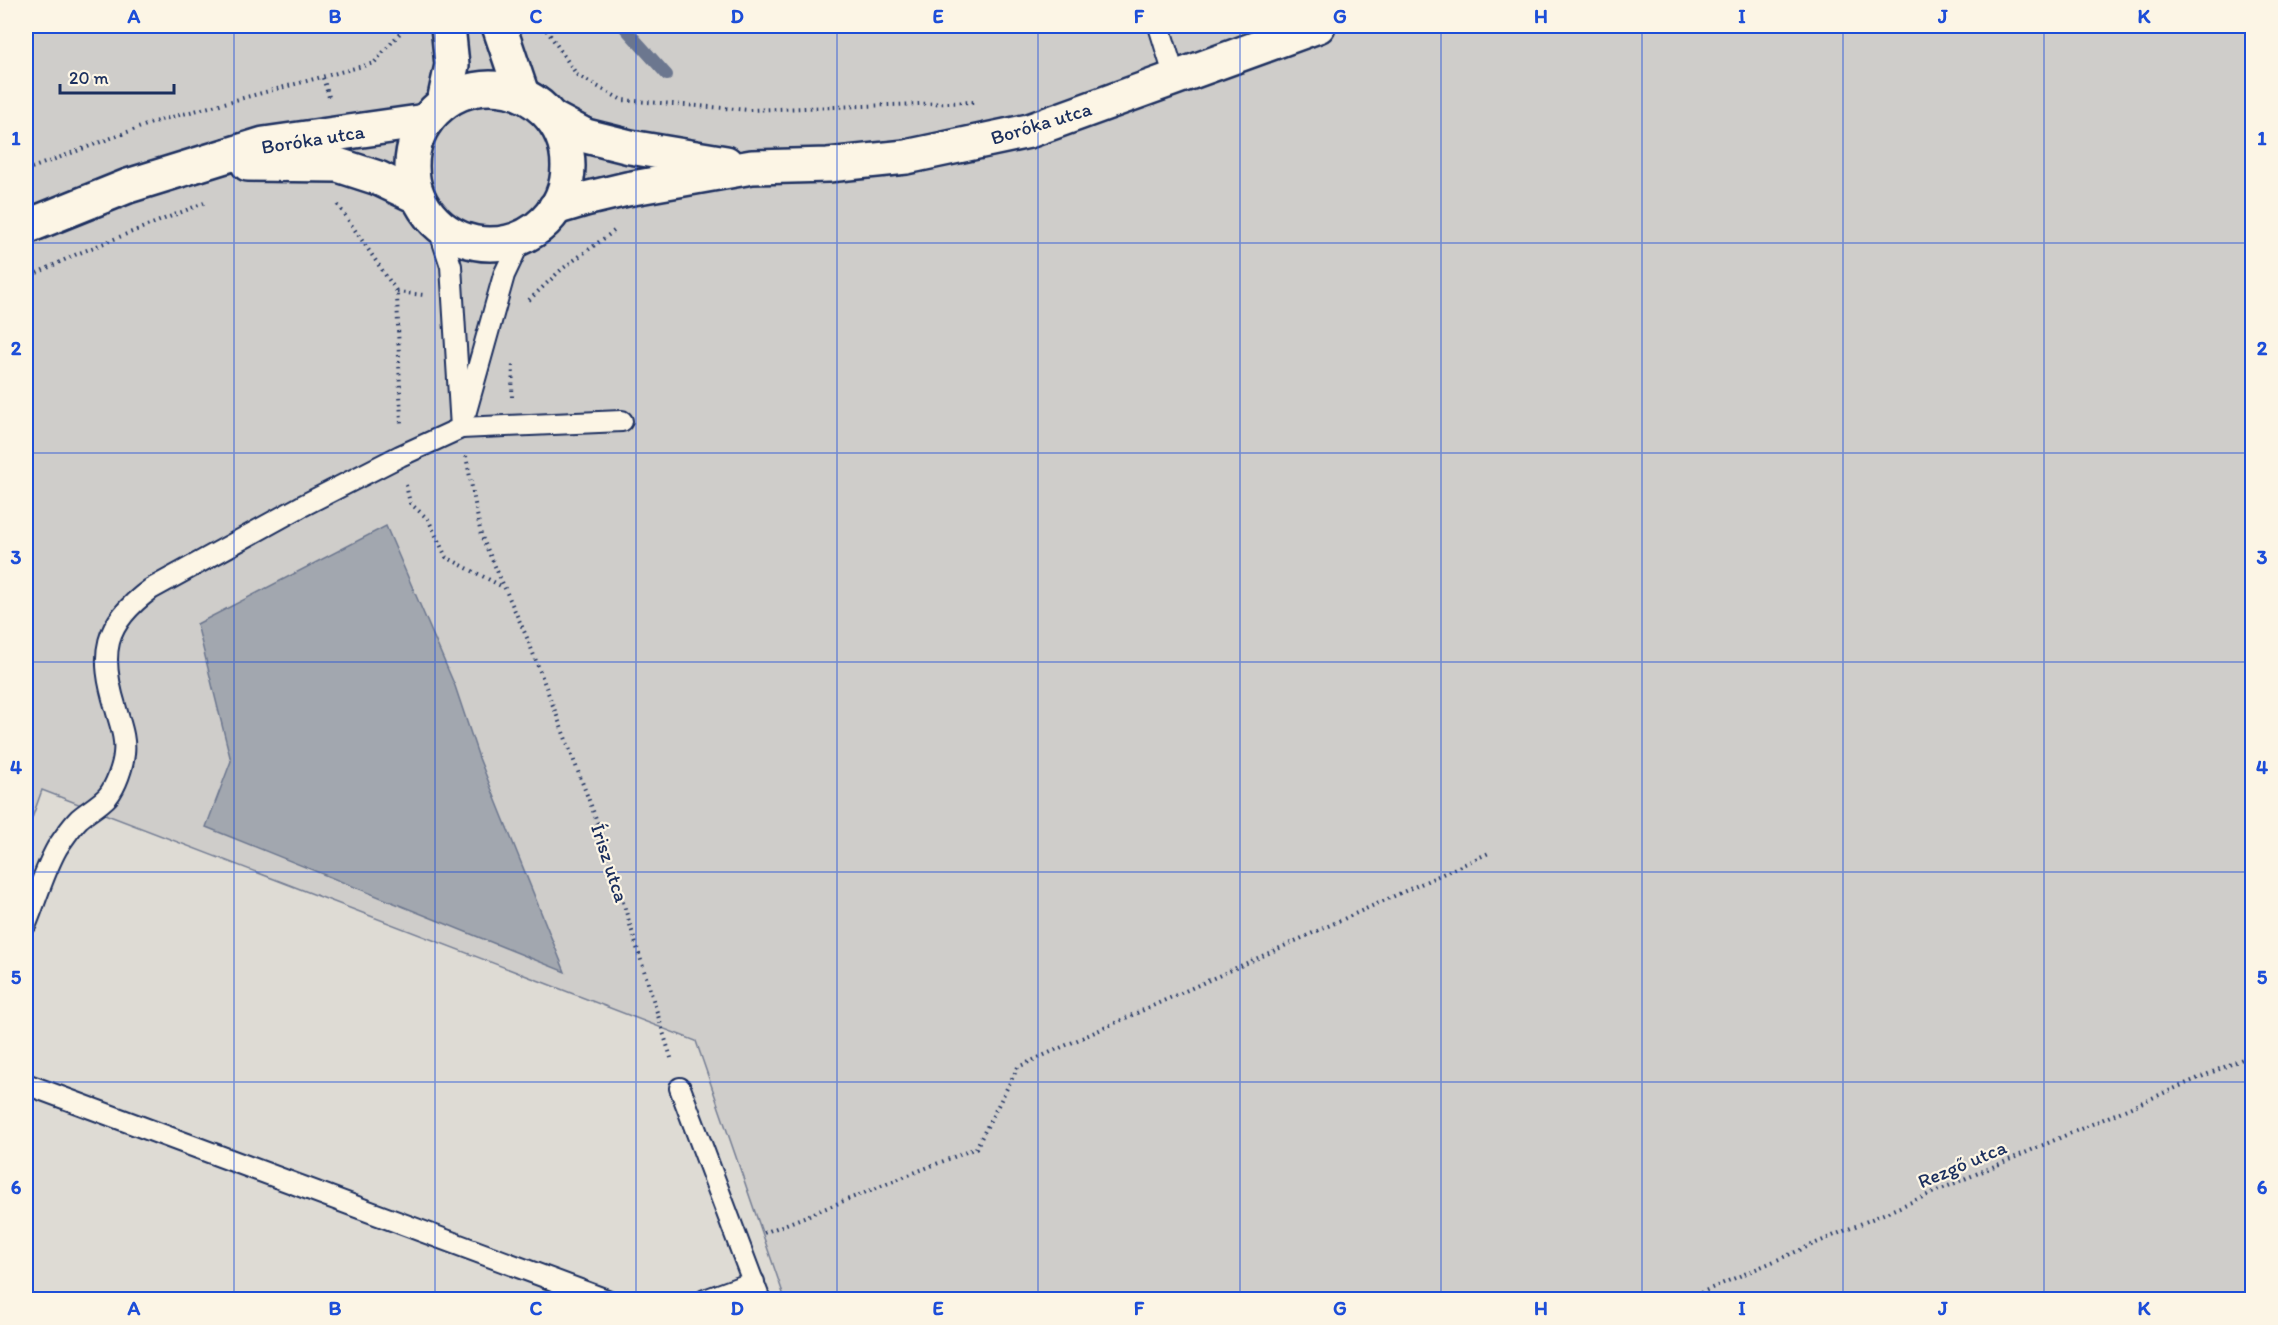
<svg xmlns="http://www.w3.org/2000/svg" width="2278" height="1325" viewBox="0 0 2278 1325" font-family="Itim,sans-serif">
	<rect width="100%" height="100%" fill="#eee9dd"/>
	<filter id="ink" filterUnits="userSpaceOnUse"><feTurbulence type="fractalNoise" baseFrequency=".0167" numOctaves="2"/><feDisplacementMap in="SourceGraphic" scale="12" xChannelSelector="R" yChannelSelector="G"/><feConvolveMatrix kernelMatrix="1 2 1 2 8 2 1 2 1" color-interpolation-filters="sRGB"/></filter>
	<g filter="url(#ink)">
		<path fill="#dedbd4" d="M42,790L696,1041L785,1299H26V835Z"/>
		<path fill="#cfcdca" stroke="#757e94" stroke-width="1.5" d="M26,26H2252V1299H785L696,1041L42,790L26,835Z"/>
		<path fill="#a2a7af" stroke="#6c778f" stroke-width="1.5" d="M386,526L455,686L479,758L565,972L206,827L231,761L197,624Z"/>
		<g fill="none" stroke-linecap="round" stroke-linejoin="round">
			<path stroke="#6c778f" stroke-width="12" d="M623,26L667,75"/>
			<defs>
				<g id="service">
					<path d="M1159,26L1175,78"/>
					<path d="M437,223L451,266L461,428"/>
					<path d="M466,411L504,275L522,237"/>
					<path d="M26,924C36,900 44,871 57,848C63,839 71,827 79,819C88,811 100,805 108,796C116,786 123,766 124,754C126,738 120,724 116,709C99,654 103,624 151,589L302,506L400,456L461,428L622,421"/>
					<path d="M26,1084L607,1300"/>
					<path d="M680,1088L760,1300"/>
					<path d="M705,1300L754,1282"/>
				</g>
				<g id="tertiary">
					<path d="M499,26L522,94"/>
					<circle cx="490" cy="166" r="78"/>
					<path d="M444,102L452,65L448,26"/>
					<path d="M552,118L586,136L630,147L726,163"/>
					<path d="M248,164L338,165L378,178L418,197"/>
					<path d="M555,208L585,199L627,189L752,167L828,165L906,157L1029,131L1318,26"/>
					<path d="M26,227L128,186L264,144L426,121"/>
				</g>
			</defs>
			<use href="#service" stroke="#1b2f5e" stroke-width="24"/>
			<use href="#tertiary" stroke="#1b2f5e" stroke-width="38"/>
			<g stroke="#1b2f5e" stroke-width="4" stroke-dasharray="1.5 4.5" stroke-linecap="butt">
				<path d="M542,26L548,32L577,75L622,100L749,110L976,102"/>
				<path d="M323,78L329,97"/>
				<path d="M26,170L157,121L374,63L406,26H410"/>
				<path d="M338,205L397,292L401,425"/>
				<path d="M26,278L77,254L204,203"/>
				<path d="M397,292L424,295"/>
				<path d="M529,300L562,269L614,231"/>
				<path d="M512,397L513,362"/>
				<path d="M466,456L481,535L528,640L603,837L672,1061"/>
				<path d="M406,485L410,503L428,519L446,557L503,587"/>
				<path d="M764,1233L976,1148L1018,1067L1491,852"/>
				<path d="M1684,1300L2252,1055"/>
			</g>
			<use href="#service" stroke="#fcf5e5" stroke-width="20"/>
			<use href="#tertiary" stroke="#fcf5e5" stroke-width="33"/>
		</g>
	</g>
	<path fill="none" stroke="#1d4ed8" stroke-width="1.5" stroke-opacity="0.55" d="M234,26V1300M435,26V1300M636,26V1300M837,26V1300M1038,26V1300M1240,26V1300M1441,26V1300M1642,26V1300M1843,26V1300M2044,26V1300M26,243H2252M26,453H2252M26,662H2252M26,872H2252M26,1082H2252"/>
	<g text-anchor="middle" stroke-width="4.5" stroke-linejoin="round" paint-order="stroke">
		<g font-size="20" fill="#1b2f5e" stroke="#fcf5e5">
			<text transform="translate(1041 123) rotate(-17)" y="7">Boróka utca</text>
			<text transform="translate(313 139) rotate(-9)" y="7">Boróka utca</text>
			<text transform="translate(610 863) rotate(72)" y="7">Írisz utca</text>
			<text transform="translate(1962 1164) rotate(-23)" y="7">Rezgő utca</text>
		</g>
	</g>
	<rect width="2278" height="1325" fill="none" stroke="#fcf5e5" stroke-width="66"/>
	<path d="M60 84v9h114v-9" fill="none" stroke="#1b2f5e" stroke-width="3"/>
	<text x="69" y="84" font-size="18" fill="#1b2f5e" stroke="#fcf5e5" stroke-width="4.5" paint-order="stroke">20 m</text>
	<rect x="33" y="33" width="2212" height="1259" fill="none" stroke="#1d4ed8" stroke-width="2"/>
	<g font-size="20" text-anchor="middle" font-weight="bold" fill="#1d4ed8">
		<text x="134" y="23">A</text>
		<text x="335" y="23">B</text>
		<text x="536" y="23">C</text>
		<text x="737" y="23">D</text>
		<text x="938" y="23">E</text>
		<text x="1139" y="23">F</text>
		<text x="1340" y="23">G</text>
		<text x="1541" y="23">H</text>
		<text x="1742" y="23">I</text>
		<text x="1943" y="23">J</text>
		<text x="2144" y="23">K</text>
		<text x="16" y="145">1</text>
		<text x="2262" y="145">1</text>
		<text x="16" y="355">2</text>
		<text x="2262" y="355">2</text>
		<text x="16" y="564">3</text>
		<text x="2262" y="564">3</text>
		<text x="16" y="774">4</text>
		<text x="2262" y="774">4</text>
		<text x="16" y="984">5</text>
		<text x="2262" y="984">5</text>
		<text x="16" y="1194">6</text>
		<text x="2262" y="1194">6</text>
		<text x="134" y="1315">A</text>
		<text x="335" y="1315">B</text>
		<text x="536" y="1315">C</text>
		<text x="737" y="1315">D</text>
		<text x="938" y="1315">E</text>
		<text x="1139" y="1315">F</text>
		<text x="1340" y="1315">G</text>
		<text x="1541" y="1315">H</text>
		<text x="1742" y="1315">I</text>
		<text x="1943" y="1315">J</text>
		<text x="2144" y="1315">K</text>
	</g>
</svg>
